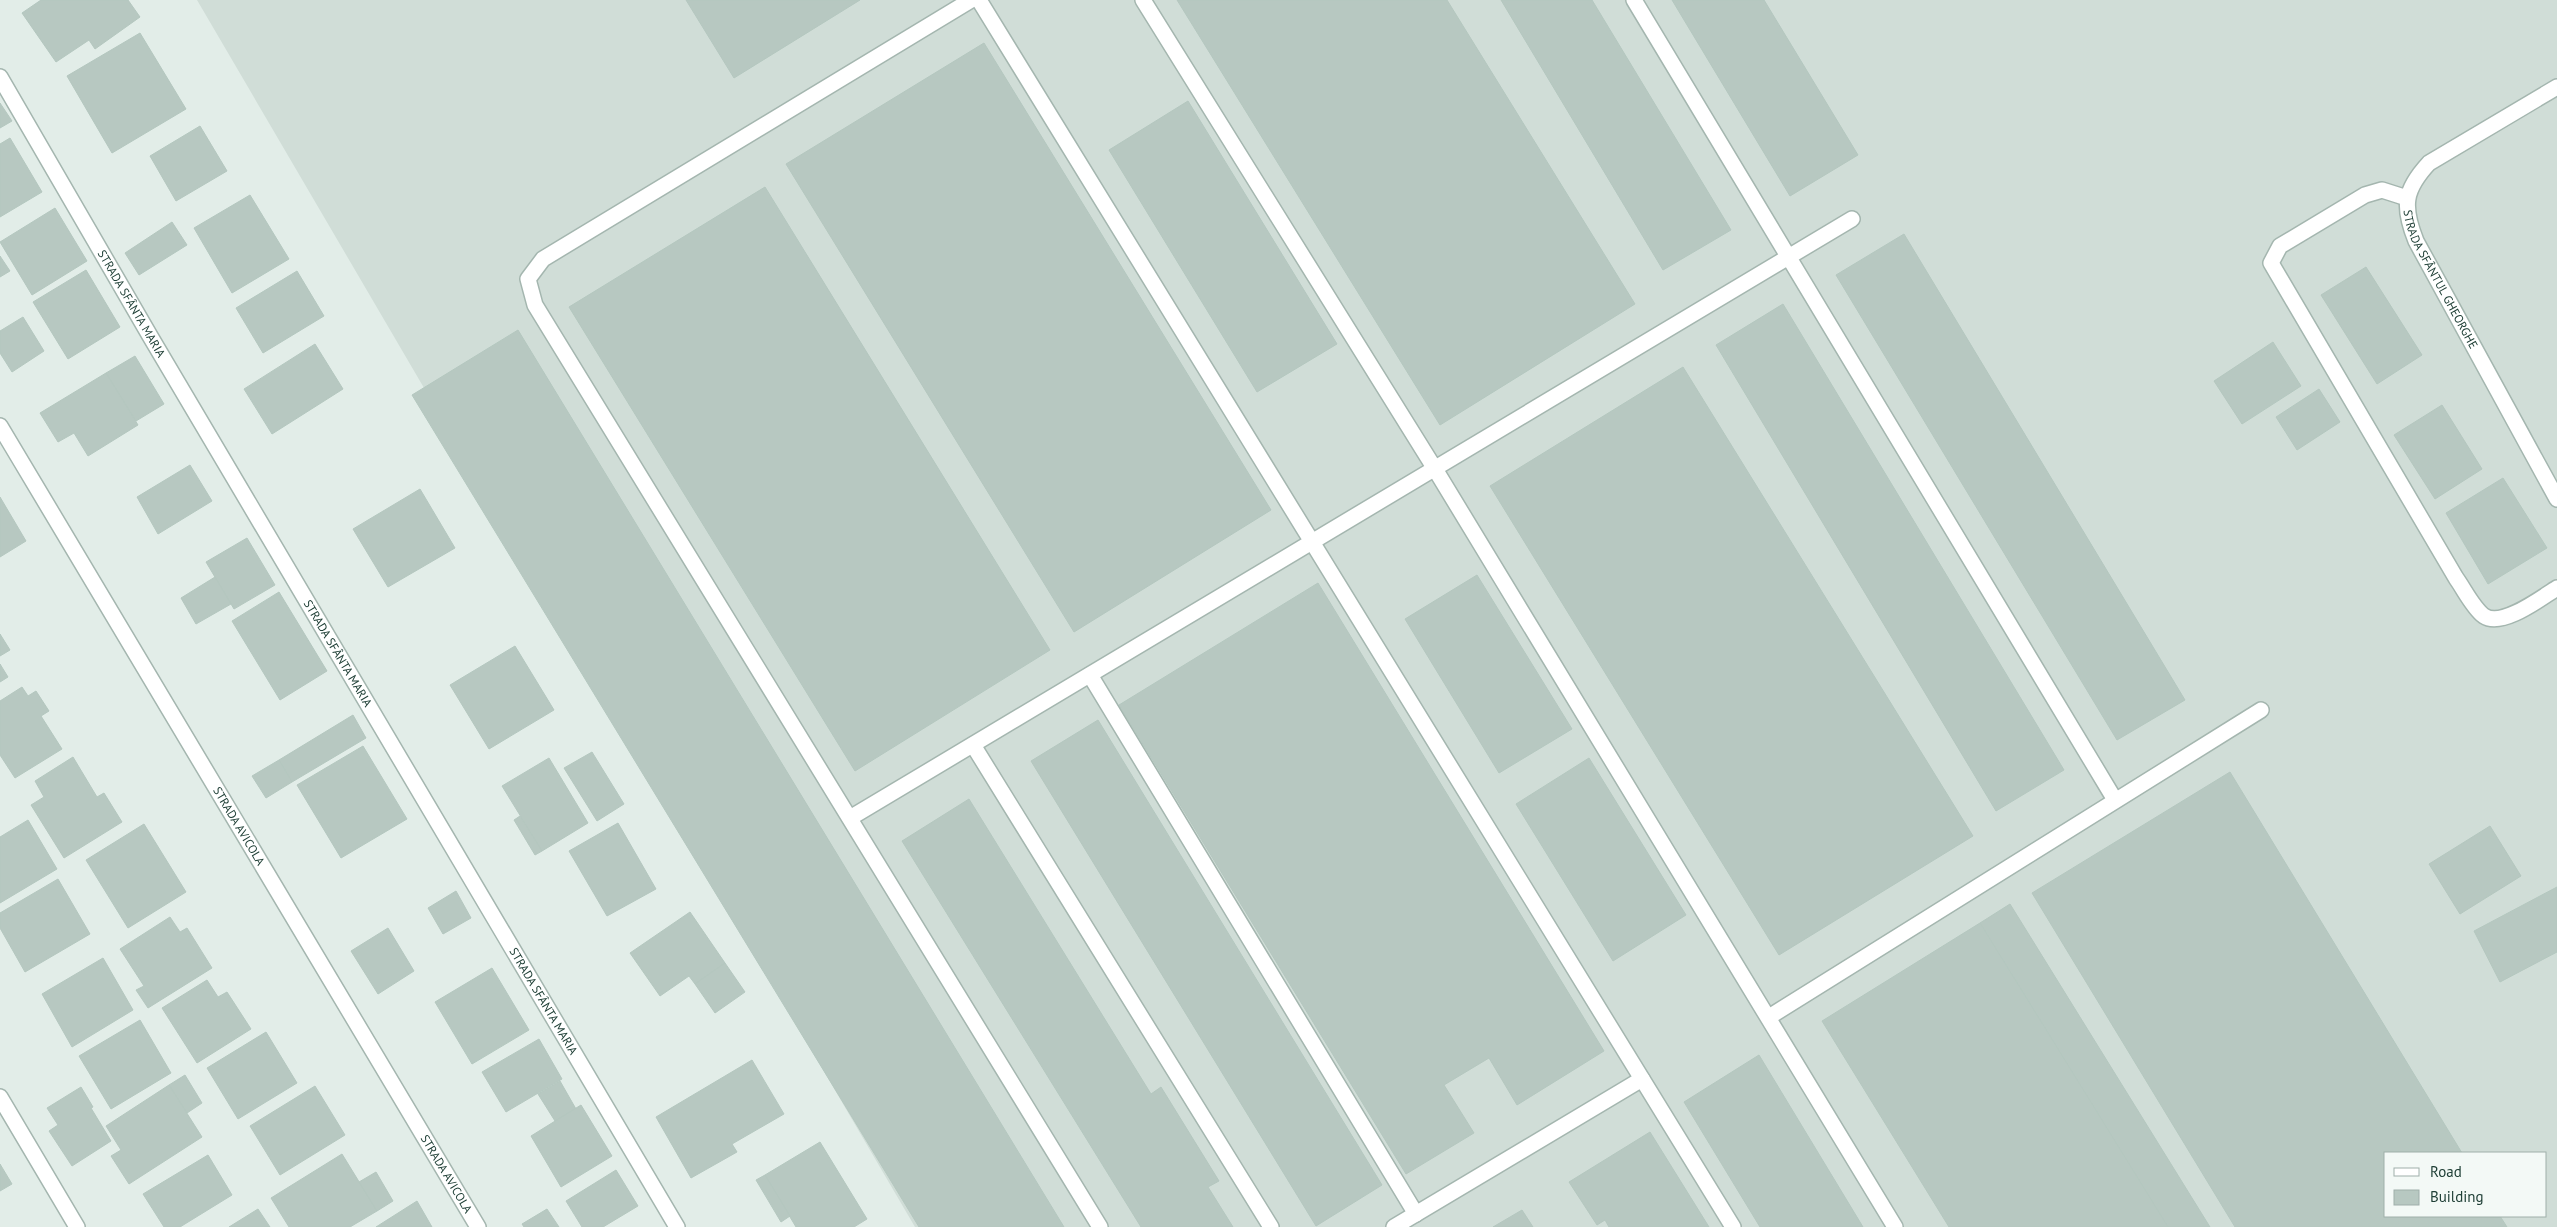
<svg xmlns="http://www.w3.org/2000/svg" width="2557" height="1227" viewBox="0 0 2557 1227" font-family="'PT Sans',sans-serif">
	<rect width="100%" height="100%" fill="#e2ede8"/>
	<path fill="#d0ddd7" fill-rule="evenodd" d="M197,0H2557V1227H915ZM2386,1153H2546V1216H2386Z"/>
	<g fill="#b7c8c1" stroke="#b4c7bf">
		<path d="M41,0H128L140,17L95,49L89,40L56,62L22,13Z"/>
		<path d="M686,0H860L734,78Z"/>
		<path d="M1177,0H1447L1635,304L1440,425Z"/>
		<path d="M1501,0H1592L1731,230L1663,270Z"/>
		<path d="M1672,0H1764L1858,155L1790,196Z"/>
		<path d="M140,33L186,109L112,153L67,76Z"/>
		<path d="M984,43L1271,510L1074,632L786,164Z"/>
		<path d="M1188,101L1337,344L1257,392L1109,150Z"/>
		<path d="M0,103L12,121L0,128Z"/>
		<path d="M200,126L227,171L176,201L150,156Z"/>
		<path d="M10,138L42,192L0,217V144Z"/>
		<path d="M765,187L1050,650L855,771L569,307Z"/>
		<path d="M250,195L289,259L232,293L194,228Z"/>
		<path d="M55,208L87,261L32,295L0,242Z"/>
		<path d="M172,222L187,245L139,275L125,253Z"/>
		<path d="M1904,234L2185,700L2117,740L1836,275Z"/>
		<path d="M0,256L10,271L0,277Z"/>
		<path d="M2366,267L2422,355L2377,384L2321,295Z"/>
		<path d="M86,270L120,327L68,359L33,302Z"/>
		<path d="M297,271L324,316L263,353L236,308Z"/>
		<path d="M1783,304L2064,770L1996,811L1716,345Z"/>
		<path d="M23,317L44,351L12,372L0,353V331Z"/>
		<path d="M518,330L1064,1227H919L412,395Z"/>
		<path d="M2273,342L2301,386L2242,424L2214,381Z"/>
		<path d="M315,344L343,389L272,434L244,389Z"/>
		<path d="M135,356L164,404L136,421L106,373Z"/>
		<path d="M1683,367L1973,836L1779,955L1490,486Z"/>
		<path d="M106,373L138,425L88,456L74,433L58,442L40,413Z"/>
		<path d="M2319,389L2340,422L2297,450L2276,417Z"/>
		<path d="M2442,405L2482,469L2435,499L2394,435Z"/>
		<path d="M190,465L212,501L158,534L137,497Z"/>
		<path d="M2503,478L2547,548L2488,584L2446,513Z"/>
		<path d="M420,489L455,548L388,587L353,529Z"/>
		<path d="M0,497L26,541L0,557Z"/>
		<path d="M247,538L275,585L234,609L206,562Z"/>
		<path d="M1477,575L1572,729L1499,773L1405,619Z"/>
		<path d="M215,577L231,604L196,624L181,598Z"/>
		<path d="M1318,583L1604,1051L1517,1105L1489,1058L1444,1085L1474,1133L1406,1174L1119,705Z"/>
		<path d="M279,592L327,671L280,700L232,621Z"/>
		<path d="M0,634L10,650L0,656Z"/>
		<path d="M515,646L554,710L489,749L450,685Z"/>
		<path d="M0,664L8,677L0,682Z"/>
		<path d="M22,687L28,696L36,691L49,711L41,716L62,749L15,778L0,755V701Z"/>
		<path d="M353,715L366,738L292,782L279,760Z"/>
		<path d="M1098,720L1382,1185L1316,1226L1031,761Z"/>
		<path d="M363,746L407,819L341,858L297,785Z"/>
		<path d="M592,752L624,804L597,821L564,768Z"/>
		<path d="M73,757L97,797L104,793L122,822L64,858L31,805L44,797L35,781Z"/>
		<path d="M549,758L588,823L542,851L502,786Z"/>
		<path d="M1589,758L1686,915L1613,961L1516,804Z"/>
		<path d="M279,760L292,782L266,798L252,776Z"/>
		<path d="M2230,772L2462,1153H2386V1216H2500L2507,1227H2235L2032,893Z"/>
		<path d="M969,799L1151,1094L1161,1087L1219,1181L1208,1187L1233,1227H1141L902,841Z"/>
		<path d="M520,816L542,851L535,855L514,820Z"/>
		<path d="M28,820L57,869L0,903V837Z"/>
		<path d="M618,823L656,889L607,916L569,851Z"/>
		<path d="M144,824L186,892L128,928L86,860Z"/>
		<path d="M2490,826L2521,876L2460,914L2429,864Z"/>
		<path d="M58,879L90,934L25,972L0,928V913Z"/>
		<path d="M2557,887V952L2500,982L2474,931Z"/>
		<path d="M456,891L471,918L443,934L428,908Z"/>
		<path d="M2010,904L2210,1227H2168L1980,923Z"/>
		<path d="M690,912L725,963L695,984L689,976L660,996L630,953Z"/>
		<path d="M170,917L180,932L187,928L212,968L148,1008L136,990L144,986L120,949Z"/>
		<path d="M1980,923L2168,1227H1949L1822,1021Z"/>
		<path d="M388,928L414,971L378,994L351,951Z"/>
		<path d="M103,958L133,1010L72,1047L42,994Z"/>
		<path d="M725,963L745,992L715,1013L695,984Z"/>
		<path d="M492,968L529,1030L472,1064L435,1002Z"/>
		<path d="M207,980L218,997L227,992L251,1029L197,1063L162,1008Z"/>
		<path d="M140,1020L171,1073L111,1109L79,1056Z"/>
		<path d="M266,1032L297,1083L238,1119L207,1068Z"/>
		<path d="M539,1039L562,1079L506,1112L482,1072Z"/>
		<path d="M1759,1055L1863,1227H1760L1684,1102Z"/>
		<path d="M752,1060L784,1114L732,1144L737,1152L691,1178L656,1117Z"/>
		<path d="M185,1075L202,1103L187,1113L169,1085Z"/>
		<path d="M560,1081L576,1109L555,1121L538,1094Z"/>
		<path d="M169,1085L202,1137L129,1184L111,1156L121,1150L106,1126Z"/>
		<path d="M315,1086L345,1135L280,1175L250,1126Z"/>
		<path d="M81,1087L93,1107L91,1108L111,1141L72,1166L49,1131L58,1125L47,1108Z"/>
		<path d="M581,1105L612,1156L561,1187L531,1136Z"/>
		<path d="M1650,1132L1709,1227H1609L1605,1220L1597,1225L1569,1182Z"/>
		<path d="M820,1142L867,1219L854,1227H796L765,1175Z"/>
		<path d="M342,1154L377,1211L350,1227H289L271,1198Z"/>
		<path d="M208,1155L232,1195L180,1227H164L143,1194Z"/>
		<path d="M0,1164L12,1184L0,1191Z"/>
		<path d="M616,1170L638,1206L603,1227H582L566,1201Z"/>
		<path d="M376,1172L393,1201L377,1211L359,1182Z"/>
		<path d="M765,1175L790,1216L781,1222L756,1180Z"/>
		<path d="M417,1201L432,1227H376Z"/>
		<path d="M258,1209L270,1227H229Z"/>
		<path d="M547,1209L559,1227H524L522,1224Z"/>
		<path d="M1522,1210L1533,1227H1493Z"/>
	</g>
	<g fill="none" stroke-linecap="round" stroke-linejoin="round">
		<defs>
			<g id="minor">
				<path d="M971,0L543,259L528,279L535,305L1100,1227"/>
				<path d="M979,0L1733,1227"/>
				<path d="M1143,0L1435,469L1895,1227"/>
				<path d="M1634,0L2115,800"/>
				<path id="s1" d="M0,77L150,336L677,1227"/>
				<path id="s2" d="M2557,87L2429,163C2404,190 2402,206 2416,241L2557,499"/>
				<path d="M2407,198L2382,190L2365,195L2280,246L2271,263L2456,578C2464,589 2473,608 2484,616C2502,628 2541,598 2557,588"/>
				<path id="s3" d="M0,426L478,1227"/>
				<path d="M1090,675L1416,1214"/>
				<path d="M973,745L1271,1227"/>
				<path d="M850,818L1852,219"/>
				<path d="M1769,1017L2261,710"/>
				<path d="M0,1097L77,1227"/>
				<path d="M1394,1227L1642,1079"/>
			</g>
		</defs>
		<use href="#minor" stroke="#a4b6af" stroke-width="18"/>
		<use href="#minor" stroke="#fff" stroke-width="15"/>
	</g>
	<g text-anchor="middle" stroke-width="4" stroke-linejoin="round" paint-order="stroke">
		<g font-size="12" fill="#204037" stroke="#f3f9f6">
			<text dy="4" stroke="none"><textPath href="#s2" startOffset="279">STRADA SFÂNTUL GHEORGHE</textPath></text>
			<text dy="4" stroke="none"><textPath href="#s1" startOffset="262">STRADA SFÂNTA MARIA</textPath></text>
			<text dy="4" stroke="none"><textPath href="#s1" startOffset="668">STRADA SFÂNTA MARIA</textPath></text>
			<text dy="4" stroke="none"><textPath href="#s3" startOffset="466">STRADA AVICOLA</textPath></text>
			<text dy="4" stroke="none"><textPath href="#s1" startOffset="1072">STRADA SFÂNTA MARIA</textPath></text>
			<text dy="4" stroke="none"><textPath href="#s3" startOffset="871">STRADA AVICOLA</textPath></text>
		</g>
	</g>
	<rect x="2384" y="1152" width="162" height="65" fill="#f3f9f6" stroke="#9fafaa"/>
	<rect x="2394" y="1168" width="25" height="8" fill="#ffffff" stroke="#9fafaa"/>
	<text x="2430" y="1177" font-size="15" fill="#204037">Road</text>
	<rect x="2394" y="1190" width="25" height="15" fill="#b7c8c1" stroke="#9fafaa"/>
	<text x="2430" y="1202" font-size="15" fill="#204037">Building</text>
</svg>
